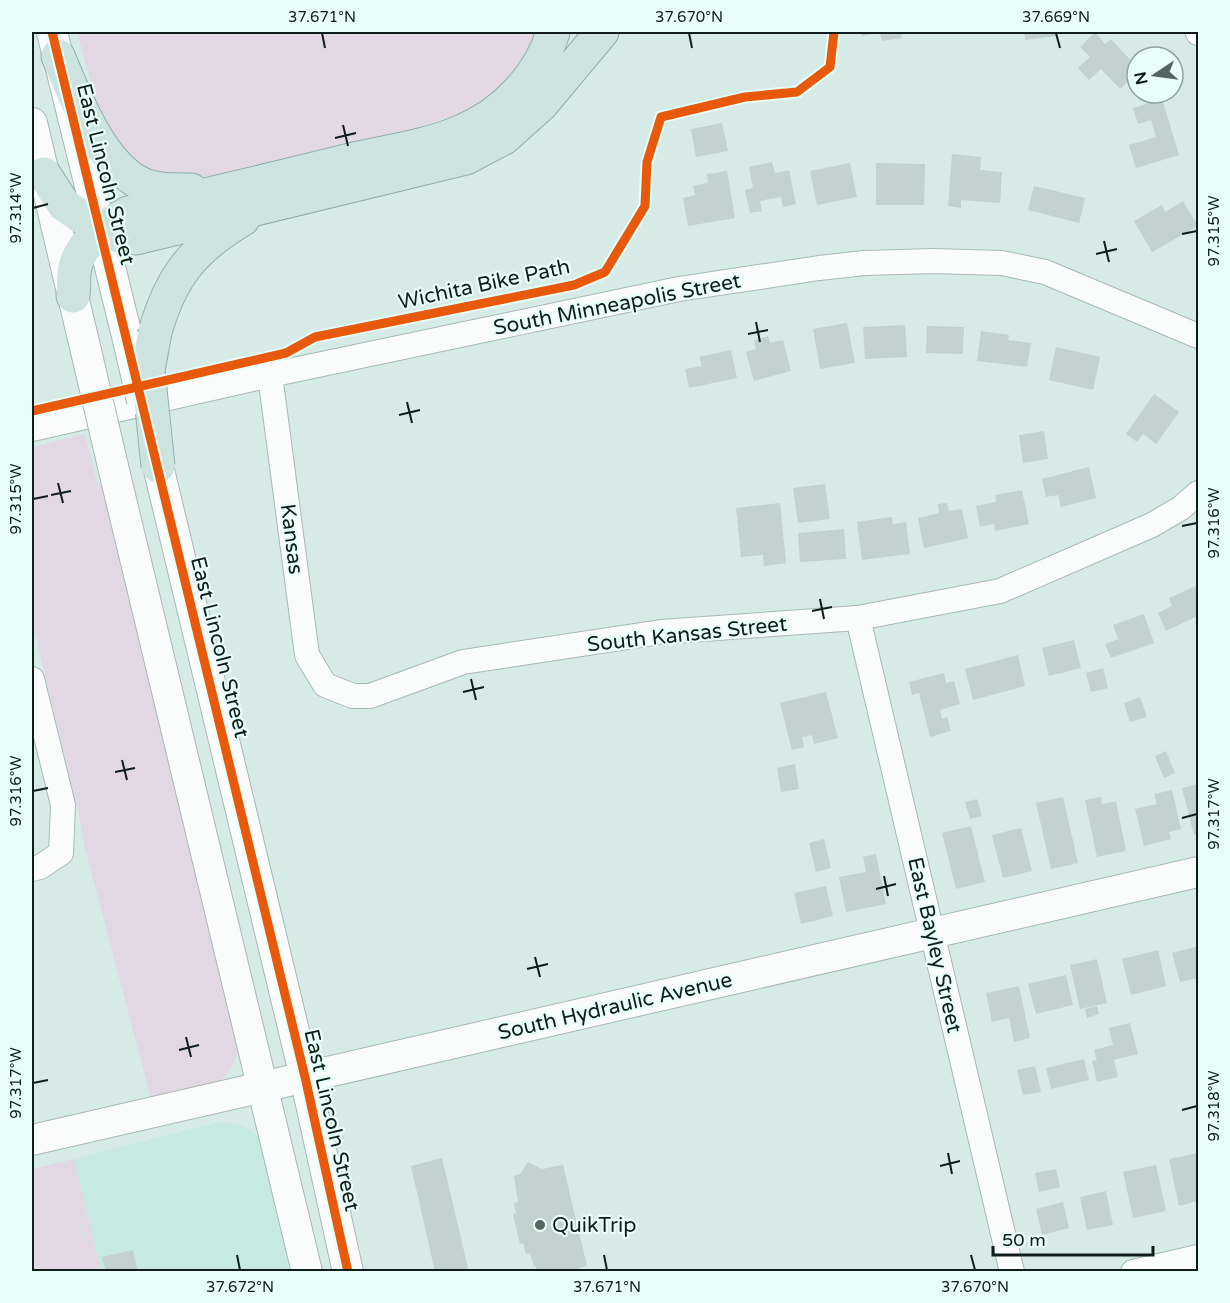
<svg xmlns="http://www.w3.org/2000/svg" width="1230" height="1303" viewBox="0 0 1230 1303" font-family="'Varela Round',sans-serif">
	<rect width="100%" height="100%" fill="#d6ebe6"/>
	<path fill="#c6eae2" d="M219,1122L237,1124L251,1130L262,1141L295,1271H101L74,1159Z"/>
	<g fill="#e2d8e4">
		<path d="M77,32H536L518,66L495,91L462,113L380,139L181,184L129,165L101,121Z"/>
		<path d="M85,434L97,482L104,489L240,1039C233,1094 195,1090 151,1099L84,844L79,815L32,622V447Z"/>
		<path d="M74,1159L101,1271H32V1169Z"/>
	</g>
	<g fill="#c2d2ce">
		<path d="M861,32H879V33L862,36Z"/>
		<path d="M880,32H901L902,38L882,41Z"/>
		<path d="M1024,32H1056L1057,36L1025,40Z"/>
		<path d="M1095,32L1105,44L1111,39L1137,67V73L1120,89L1101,69L1089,80L1078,68L1090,57L1080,47Z"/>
		<path d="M1162,99L1179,155L1136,168L1129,145L1156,137L1151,120L1138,124L1133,108Z"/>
		<path d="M722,123L728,151L696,157L691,129Z"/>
		<path d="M952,154L981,157L980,170L1002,172L1000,203L961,200V208L948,206Z"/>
		<path d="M772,162L775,173L789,170L796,204L783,207L781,197L760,201L762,211L750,213L745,190L753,188L749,167Z"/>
		<path d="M850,163L857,197L817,205L810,171Z"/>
		<path d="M876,163L925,164L924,205H876Z"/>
		<path d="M727,171L735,218L688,226L683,198L695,195L693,186L708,183L707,174Z"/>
		<path d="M1034,186L1085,198L1079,223L1028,210Z"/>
		<path d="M1183,201L1198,226L1152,252L1134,221L1162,205L1165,212Z"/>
		<path d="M847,323L855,363L820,369L813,329Z"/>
		<path d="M905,325L907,357L865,359L863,327Z"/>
		<path d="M927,326L964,327L963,354L926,353Z"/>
		<path d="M981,331L1009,335L1008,340L1031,343L1027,367L977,361Z"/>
		<path d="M768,336L770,343L783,340L791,371L754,381L746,352L756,349L754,340Z"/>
		<path d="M1056,347L1100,357L1093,390L1049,380Z"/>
		<path d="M731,350L737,378L689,388L685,369L702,366L699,357Z"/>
		<path d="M1154,394L1179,412L1156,444L1143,434L1137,442L1126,434Z"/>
		<path d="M1044,431L1048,459L1023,463L1019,435Z"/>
		<path d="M1089,467L1096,498L1061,507L1058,495L1046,497L1042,479Z"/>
		<path d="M825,484L830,519L798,523L793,488Z"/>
		<path d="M1022,490L1029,524L995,531L994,524L980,527L976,506L996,502L995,495Z"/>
		<path d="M780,503L786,563L764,566L763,555L741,557L736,508Z"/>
		<path d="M947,503L949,511L962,509L968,538L924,548L918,518L939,513L938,504Z"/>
		<path d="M892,517L893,524L906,522L910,554L862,560L857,522Z"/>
		<path d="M844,529L846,559L800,562L798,533Z"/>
		<path d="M1198,585V616L1166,631L1158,613L1172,606L1169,598Z"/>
		<path d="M1144,614L1154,643L1111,658L1105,644L1118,639L1113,625Z"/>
		<path d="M1074,640L1081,668L1049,676L1042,648Z"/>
		<path d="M1018,655L1025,686L973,700L965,669Z"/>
		<path d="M1103,668L1108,688L1091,692L1086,673Z"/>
		<path d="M944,673L946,683L954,681L960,704L940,710L942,719L947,717L951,731L930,737L919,693L912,695L909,682Z"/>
		<path d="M826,692L838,738L814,744L812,735L802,737L804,747L792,750L780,703Z"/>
		<path d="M1140,697L1147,717L1130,722L1124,703Z"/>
		<path d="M1166,751L1175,773L1164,778L1155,756Z"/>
		<path d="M795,764L799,789L781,792L777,768Z"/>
		<path d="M1198,784V834L1194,835L1182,788Z"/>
		<path d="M1172,790L1181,829L1169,832L1171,839L1144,846L1135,809L1157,804L1154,794Z"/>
		<path d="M1063,797L1078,863L1051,869L1036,803Z"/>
		<path d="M1101,797L1102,804L1116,801L1126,851L1097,857L1085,800Z"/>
		<path d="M977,799L982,816L970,819L965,802Z"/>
		<path d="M971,826L985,882L956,889L942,833Z"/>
		<path d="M1021,828L1032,871L1003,878L992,835Z"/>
		<path d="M824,839L831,868L816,872L809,843Z"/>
		<path d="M876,854L886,904L846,912L839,877L866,872L863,857Z"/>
		<path d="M826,886L833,916L801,924L794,893Z"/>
		<path d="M1198,946V978L1180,982L1172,953Z"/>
		<path d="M1158,950L1166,986L1131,995L1122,959Z"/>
		<path d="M1097,959L1107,1003L1080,1009L1070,965Z"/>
		<path d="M1066,975L1073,1005L1036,1014L1028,984Z"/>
		<path d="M1019,986L1030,1038L1014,1042L1009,1018L992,1022L986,993Z"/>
		<path d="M1097,1006L1099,1014L1087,1018L1085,1009Z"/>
		<path d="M1130,1023L1138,1054L1114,1060L1118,1077L1097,1082L1092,1061L1097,1060L1094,1050L1113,1045L1109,1028Z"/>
		<path d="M1084,1059L1089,1080L1051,1089L1046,1068Z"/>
		<path d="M1035,1066L1041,1092L1023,1095L1017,1070Z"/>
		<path d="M1198,1153V1201L1179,1206L1169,1159Z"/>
		<path d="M442,1158L469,1272H435L411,1166Z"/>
		<path d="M528,1162L542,1169L563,1165L587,1266L565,1272H537L536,1266L534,1267L530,1253L526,1254L523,1243L520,1244L513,1214L516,1213L514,1203L518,1202L514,1176L520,1174Z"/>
		<path d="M1156,1165L1166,1211L1133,1218L1123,1172Z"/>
		<path d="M1056,1169L1060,1187L1039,1192L1035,1173Z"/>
		<path d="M1106,1191L1113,1225L1087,1230L1080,1197Z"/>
		<path d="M1063,1202L1069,1228L1042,1235L1036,1209Z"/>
		<path d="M133,1250L138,1272H106L102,1257Z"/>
	</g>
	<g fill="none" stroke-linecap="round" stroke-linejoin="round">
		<defs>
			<g id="minor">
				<path d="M1198,32V33"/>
				<path d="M270,375L307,655L325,685L353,696H370L463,662L661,632L858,618L1000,591L1152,525L1181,508L1198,493"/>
				<path d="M32,429L270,375L679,289L819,268L864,263L933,261L1002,263L1045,272L1198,336"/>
				<path d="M858,618L1012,1272"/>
				<path d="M32,679L63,805L61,853L40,867L32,869"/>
				<path d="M1133,1272L1198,1257"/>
			</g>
			<g id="tertiary">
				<path d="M52,32L129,344"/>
				<path d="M32,123L86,351"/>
				<path d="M158,466L305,1077L348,1272"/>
				<path d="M116,479L307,1272"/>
				<path d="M32,1140L1198,872"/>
			</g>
			<g id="motorway">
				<path d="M58,56C75,96 97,157 136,181C153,191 172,190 191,190"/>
				<path d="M44,174L64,205L80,216L101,229L118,236L136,238L466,158L504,138L541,105L602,32"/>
				<path d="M73,296C74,287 73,276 75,267C82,241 106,224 128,213C204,195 279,178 354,159C389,151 427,146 460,132C504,114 540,76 553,32"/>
				<path d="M155,332C171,276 193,249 243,219"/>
			</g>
		</defs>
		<use href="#minor" stroke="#a9bab5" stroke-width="26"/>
		<use href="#tertiary" stroke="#a9bab5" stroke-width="32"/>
		<use href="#motorway" stroke="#91b0aa" stroke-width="35"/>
		<use href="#minor" stroke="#f9fcfb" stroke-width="24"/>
		<use href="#tertiary" stroke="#f9fcfb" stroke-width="30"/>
		<use href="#motorway" stroke="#cde3df" stroke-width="33"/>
		<defs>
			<g id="tertiary-bridge">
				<path d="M129,344L142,401"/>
				<path d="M86,351L116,479"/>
			</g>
			<path id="motorway-bridge" d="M155,332L148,370L158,466"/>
		</defs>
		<use href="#tertiary-bridge" stroke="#a9bab5" stroke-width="32" stroke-linecap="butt"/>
		<use href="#motorway-bridge" stroke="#91b0aa" stroke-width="35" stroke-linecap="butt"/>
		<use href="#tertiary-bridge" stroke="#f9fcfb" stroke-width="30"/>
		<use href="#motorway-bridge" stroke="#cde3df" stroke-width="33"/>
		<defs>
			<g id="cycleway">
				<path d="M52,32L305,1077L348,1272"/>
				<path d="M32,411L286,353L315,337L574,285L605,272L645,206L647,162L661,117L745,97L797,92L830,67L834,32"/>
			</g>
		</defs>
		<use href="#cycleway" stroke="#e6fef7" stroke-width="13"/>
		<use href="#cycleway" stroke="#e8590c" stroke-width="9"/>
	</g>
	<path fill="none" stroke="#0f1e1a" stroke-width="2" d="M322,33L325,48M689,33L692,48M1056,33L1060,48M343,125L348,146M335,138L356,133M33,208L48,204M1182,234L1197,231M1104,241L1109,262M1096,254L1117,249M756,322L760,342M748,334L768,330M407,402L412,423M399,415L420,410M58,483L63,503M51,495L71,491M33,499L48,496M1182,526L1197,523M820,599L824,619M812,611L832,607M471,679L476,700M463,692L484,687M122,760L127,780M115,772L135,768M33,791L48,788M1182,818L1197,814M884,876L888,896M876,889L896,884M535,957L540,977M527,969L548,964M186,1037L191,1057M179,1050L199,1045M33,1083L48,1080M1182,1110L1197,1106M948,1153L952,1174M940,1166L960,1161M237,1255L240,1270M604,1255L607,1270M971,1255L975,1270"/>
	<circle fill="#556661" stroke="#e6fef7" stroke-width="2" cx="540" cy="1225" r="6"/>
	<g text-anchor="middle" stroke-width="4.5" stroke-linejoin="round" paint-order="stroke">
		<g font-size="21" fill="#0f1e1a" stroke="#e6fef7">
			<text transform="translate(106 174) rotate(76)" y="7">East Lincoln Street</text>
			<text transform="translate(484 284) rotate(-12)" y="7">Wichita Bike Path</text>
			<text transform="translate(617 304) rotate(-11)" y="7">South Minneapolis Street</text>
			<text transform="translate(292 539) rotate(83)" y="7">Kansas</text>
			<text transform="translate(687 634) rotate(-6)" y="7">South Kansas Street</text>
			<text transform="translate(220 647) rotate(76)" y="7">East Lincoln Street</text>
			<text transform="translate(935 945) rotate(77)" y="7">East Bayley Street</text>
			<text transform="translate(615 1006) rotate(-13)" y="7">South Hydraulic Avenue</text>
			<text transform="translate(332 1120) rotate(77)" y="7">East Lincoln Street</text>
		</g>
		<g font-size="21" fill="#0f1e1a" stroke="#e6fef7" text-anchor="start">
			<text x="552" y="1232">QuikTrip</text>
		</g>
	</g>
	<rect width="1230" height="1303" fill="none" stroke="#e6fef7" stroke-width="66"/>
	<g transform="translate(1155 75) rotate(257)"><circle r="28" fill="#e6fef7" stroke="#90a49f" stroke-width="1.5"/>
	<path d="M0-4.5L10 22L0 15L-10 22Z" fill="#556661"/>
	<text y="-9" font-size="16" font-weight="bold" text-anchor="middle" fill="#0f1e1a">N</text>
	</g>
	<path d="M993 1246v9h160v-9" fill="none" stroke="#0f1e1a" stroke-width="3"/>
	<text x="1002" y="1246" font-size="18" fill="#0f1e1a" stroke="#e6fef7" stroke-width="4.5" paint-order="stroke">50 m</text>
	<rect x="33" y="33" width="1164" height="1237" fill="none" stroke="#0f1e1a" stroke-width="2"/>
	<g font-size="15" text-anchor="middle" fill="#0f1e1a">
		<text x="322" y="22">37.671°N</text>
		<text x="689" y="22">37.670°N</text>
		<text x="1056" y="22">37.669°N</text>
		<text transform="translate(16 208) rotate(-90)" y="5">97.314°W</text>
		<text transform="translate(1214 231) rotate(-90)" y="5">97.315°W</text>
		<text transform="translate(16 499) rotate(-90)" y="5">97.315°W</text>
		<text transform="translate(1214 523) rotate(-90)" y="5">97.316°W</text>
		<text transform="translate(16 791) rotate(-90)" y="5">97.316°W</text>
		<text transform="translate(1214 814) rotate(-90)" y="5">97.317°W</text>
		<text transform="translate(16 1083) rotate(-90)" y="5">97.317°W</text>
		<text transform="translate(1214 1106) rotate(-90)" y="5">97.318°W</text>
		<text x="240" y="1292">37.672°N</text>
		<text x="607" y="1292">37.671°N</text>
		<text x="975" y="1292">37.670°N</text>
	</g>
</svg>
